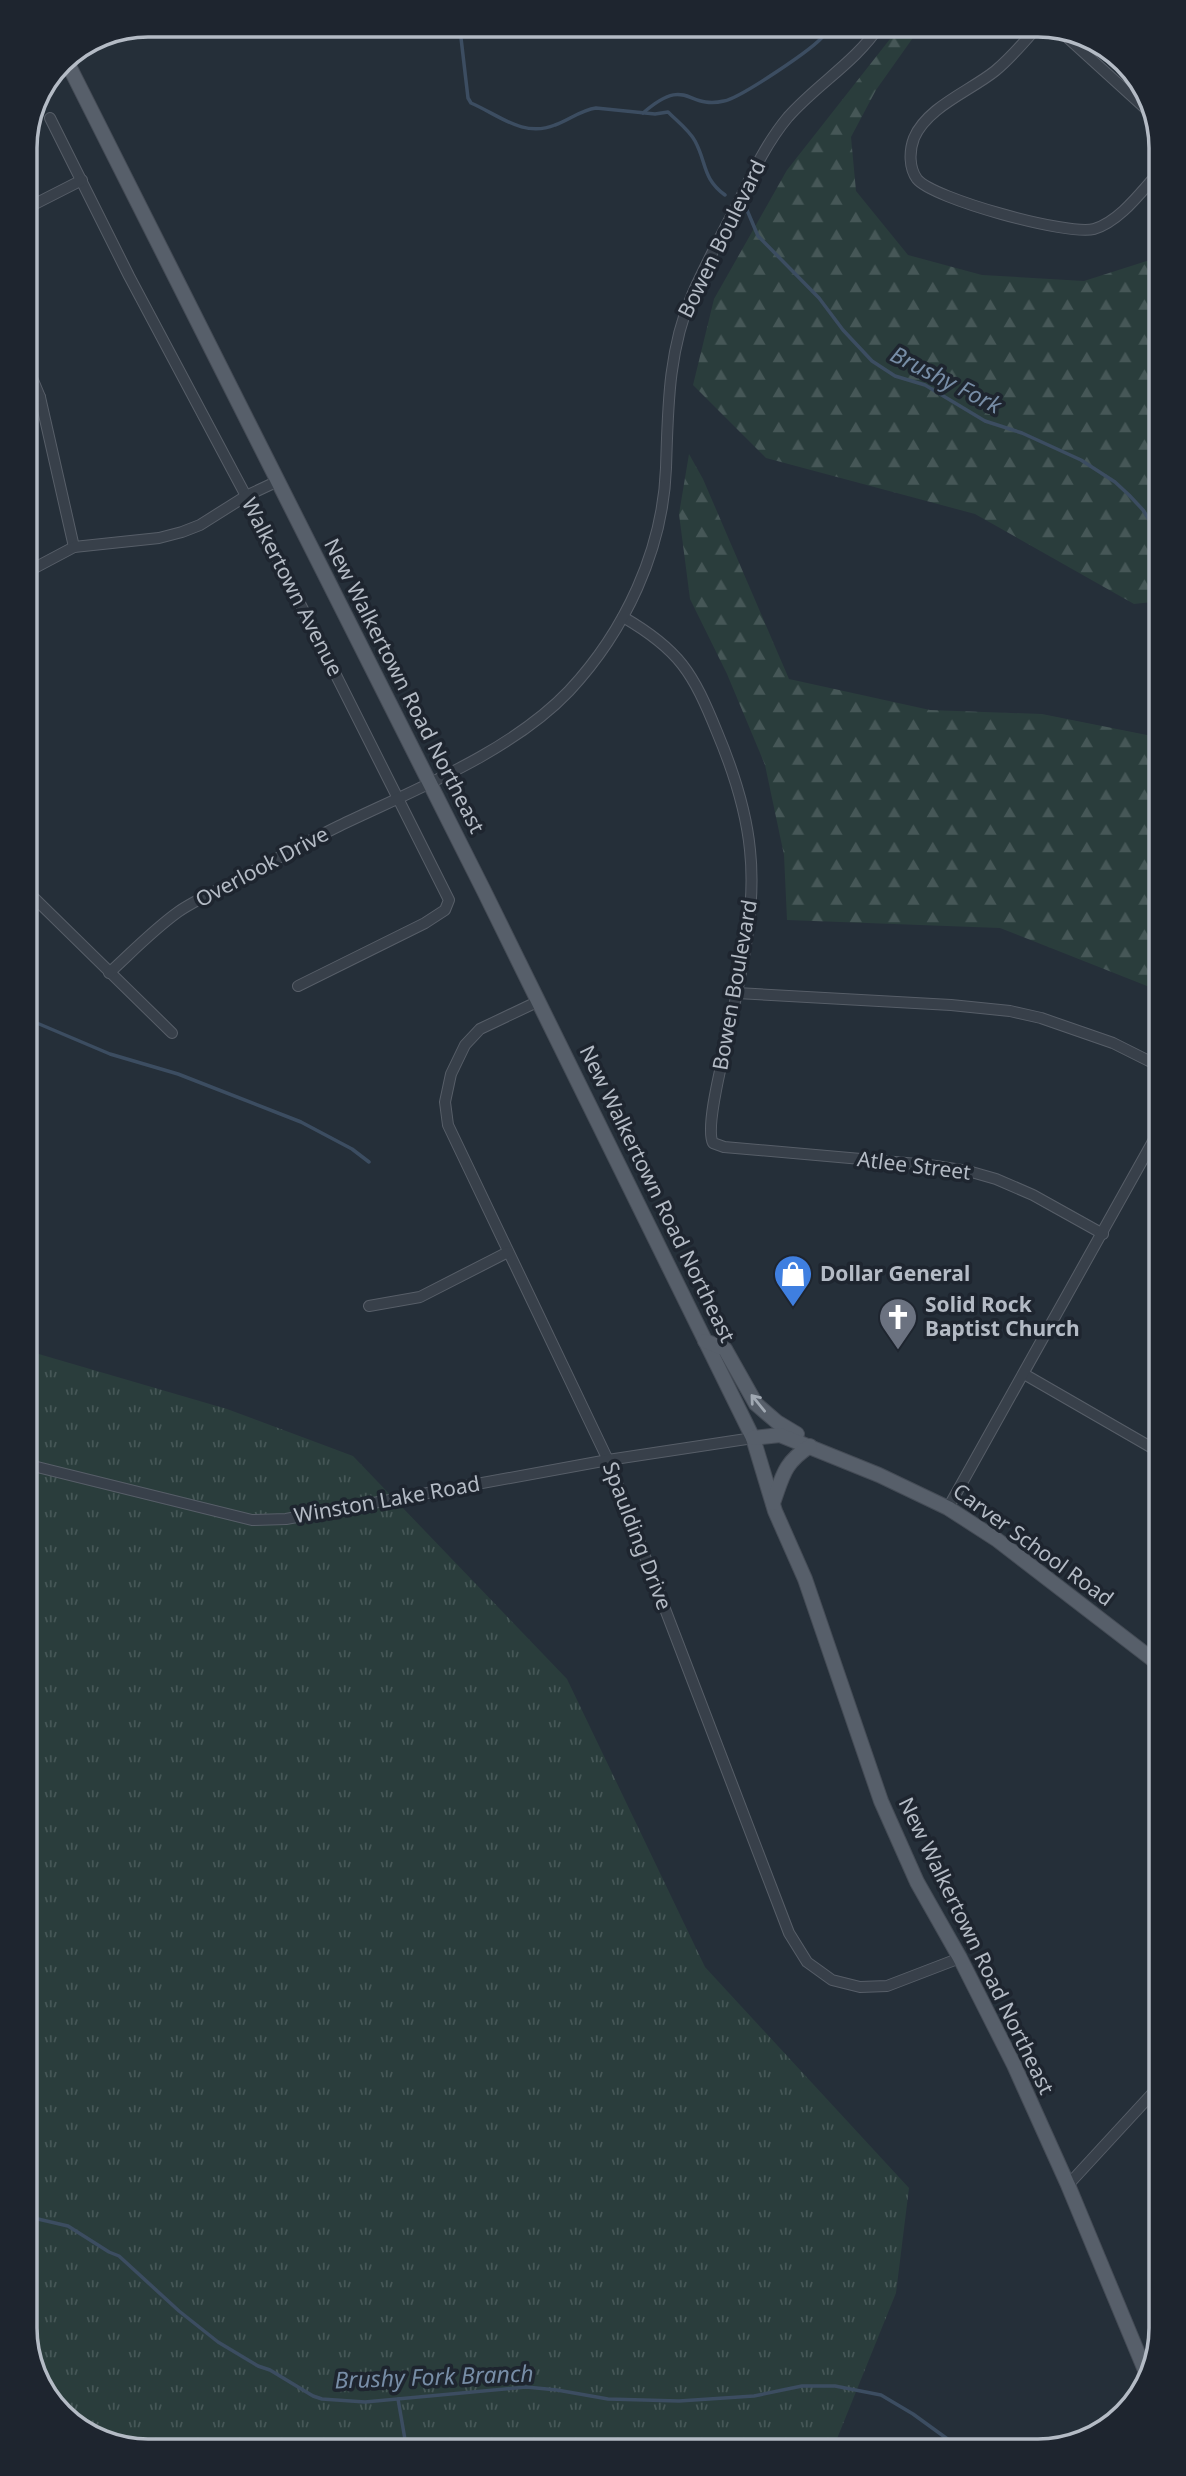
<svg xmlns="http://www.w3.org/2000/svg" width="1186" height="2476" viewBox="0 0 1186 2476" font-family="'Noto Sans',sans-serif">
	<defs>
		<pattern id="grass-tufts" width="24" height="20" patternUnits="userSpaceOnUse" patternTransform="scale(1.75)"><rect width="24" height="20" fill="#2a3d3c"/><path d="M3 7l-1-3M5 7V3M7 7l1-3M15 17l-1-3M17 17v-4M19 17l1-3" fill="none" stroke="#465757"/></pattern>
		<pattern id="forest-firs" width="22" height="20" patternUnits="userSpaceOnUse" patternTransform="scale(1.75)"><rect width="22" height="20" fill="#2a3d3c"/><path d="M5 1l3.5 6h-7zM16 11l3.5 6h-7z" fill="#465757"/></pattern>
	</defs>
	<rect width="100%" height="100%" fill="#252f39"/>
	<path fill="url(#grass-tufts)" d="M25,1350L227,1409L353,1456L567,1679L705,1967L909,2188L896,2293L832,2451H140L79,2430L34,2375L25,2328Z"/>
	<g fill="url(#forest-firs)">
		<path d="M901,25H922L876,90L851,137L856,191L908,255L982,275L1084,281L1156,258L1161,253V601L1134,604L975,514L766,458L693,385L714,299L787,170Z"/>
		<path d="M689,454L703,479L789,679L930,710L1042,714L1157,737L1161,744V976L1147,986L1000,928L787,920L784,855L765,765L727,674L690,599L679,514Z"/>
	</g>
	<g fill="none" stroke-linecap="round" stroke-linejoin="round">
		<g stroke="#3c4d61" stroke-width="3.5">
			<path d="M383,25H403"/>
			<path d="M454,25L461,38L468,98L471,103C499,115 523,138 555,125C569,120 581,110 596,108L655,114L668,112C677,121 689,130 695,141C707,163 702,178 725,195"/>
			<path d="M643,113C688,74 686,110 724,101C740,98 815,48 824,35C825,33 826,27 827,25"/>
			<path d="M747,210L758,236L819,298L843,330L872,361L895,376L925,385L985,421L1022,433L1081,460L1115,482L1129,495L1143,510L1161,539"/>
			<path d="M25,1018L110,1054L178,1074L301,1122L352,1149L369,1162"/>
			<path d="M25,2216L68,2226L109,2252L119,2256L179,2311L218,2342L258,2366L270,2370L313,2396L322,2399L365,2402L526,2387L557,2390L608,2399L679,2401L754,2396L802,2386H835L881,2395L913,2414L964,2451"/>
			<path d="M398,2399L407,2451"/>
		</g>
		<defs>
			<g id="minor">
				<path d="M1039,25C1025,41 1012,57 995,71C970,91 927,107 914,138C909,151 909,168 917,179C933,199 1069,236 1094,229C1121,221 1143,189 1161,170"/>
				<path d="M1058,29L1156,118"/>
				<path d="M50,118L129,276L246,496L449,900L445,910L425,923L298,986"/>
				<path d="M25,209L82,180"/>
				<path d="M25,361L40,397L74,547"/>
				<path d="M25,402L40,397"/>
				<path d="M25,573L74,547L159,538L182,532L200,525L246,496L278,481"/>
				<path d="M623,617C680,650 693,673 717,732C733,770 746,809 750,850C757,915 739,981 726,1044C722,1063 705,1128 713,1143L724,1147L929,1165L968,1171L996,1179L1033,1195L1103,1234"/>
				<path d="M25,889L172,1033"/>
				<path d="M109,973C132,952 153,930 178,912C195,900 217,891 235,881C270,863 304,843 339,826C414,790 511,752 569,691C625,631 663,550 666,468C668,408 668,351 692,295C706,263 723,232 739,201C753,172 767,142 788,117C817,84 856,62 880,25"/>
				<path d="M737,993L951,1005L1010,1011L1041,1018L1113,1043L1161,1067"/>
				<path d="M539,1001L480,1029L465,1045L451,1074L445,1102L448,1125L608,1460L789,1933L807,1962L832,1980L860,1987L887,1986L960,1958"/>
				<path d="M369,1306L420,1297L508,1252"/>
				<path d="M1024,1374L1161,1453"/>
				<path d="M25,1464L252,1520L286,1519L608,1460L753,1438"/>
				<path d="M948,1508L1161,1127"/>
				<path d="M1068,2185L1161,2084"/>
			</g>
			<g id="major">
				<path d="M65,58L483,889L753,1438L775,1511L805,1579L881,1801L917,1882L960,1958L1014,2065L1068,2185L1147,2375"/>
				<path d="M705,1341L725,1349L756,1404L777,1422L797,1434"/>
				<path d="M753,1438L780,1435L879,1475L948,1508L996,1539L1161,1666"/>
				<path d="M773,1503C783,1475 784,1463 810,1446"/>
			</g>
		</defs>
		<use href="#minor" stroke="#575e68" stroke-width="12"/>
		<use href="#major" stroke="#454c56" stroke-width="16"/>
		<use href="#minor" stroke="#38404a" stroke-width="10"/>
		<use href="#major" stroke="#575f6a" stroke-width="14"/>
	</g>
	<defs><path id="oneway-shaft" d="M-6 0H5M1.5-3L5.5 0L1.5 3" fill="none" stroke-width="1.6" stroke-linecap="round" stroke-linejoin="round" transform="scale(1.75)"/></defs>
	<use stroke="#a1a9b3" href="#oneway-shaft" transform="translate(758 1403) rotate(-129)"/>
	<defs>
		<symbol id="shop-pin" viewBox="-11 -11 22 30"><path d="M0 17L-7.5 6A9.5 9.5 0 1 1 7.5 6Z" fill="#3f7fe0" stroke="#1e252f"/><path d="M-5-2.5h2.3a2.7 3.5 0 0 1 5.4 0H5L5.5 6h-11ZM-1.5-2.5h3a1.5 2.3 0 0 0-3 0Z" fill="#fff"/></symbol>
		<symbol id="church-pin" viewBox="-11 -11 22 30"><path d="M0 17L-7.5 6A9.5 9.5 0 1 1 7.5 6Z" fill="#6b7280" stroke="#1e252f"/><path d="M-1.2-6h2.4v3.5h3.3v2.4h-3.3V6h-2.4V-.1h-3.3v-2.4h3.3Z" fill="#fff"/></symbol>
	</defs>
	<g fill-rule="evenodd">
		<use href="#shop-pin" x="771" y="1252" width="44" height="60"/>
		<use href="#church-pin" x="876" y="1295" width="44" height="60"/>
	</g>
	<g text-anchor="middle" stroke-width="7" stroke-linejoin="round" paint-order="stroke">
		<g font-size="21" fill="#b4bbc5" stroke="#1e252f">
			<text transform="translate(722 239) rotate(-64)" y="7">Bowen Boulevard</text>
			<text transform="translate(292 587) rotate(63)" y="7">Walkertown Avenue</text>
			<text transform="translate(404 686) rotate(63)" y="7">New Walkertown Road Northeast</text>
			<text transform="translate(262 867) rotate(-28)" y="7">Overlook Drive</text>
			<text transform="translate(735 985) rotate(-80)" y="7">Bowen Boulevard</text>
			<text transform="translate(914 1166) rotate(7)" y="7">Atlee Street</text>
			<text transform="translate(657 1194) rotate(64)" y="7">New Walkertown Road Northeast</text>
			<text transform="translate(387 1500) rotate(-10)" y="7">Winston Lake Road</text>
			<text transform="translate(637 1536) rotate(69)" y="7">Spaulding Drive</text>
			<text transform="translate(1033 1545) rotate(36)" y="7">Carver School Road</text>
			<text transform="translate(976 1946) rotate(64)" y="7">New Walkertown Road Northeast</text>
		</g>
		<g font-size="21" font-weight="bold" fill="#b4bbc5" stroke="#1e252f" text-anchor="start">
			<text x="820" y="1281">Dollar General</text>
			<text x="925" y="1312">Solid Rock<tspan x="925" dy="24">Baptist Church</tspan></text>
		</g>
		<g font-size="23" font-style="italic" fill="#778da6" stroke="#1e252f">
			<text transform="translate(946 380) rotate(27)" y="8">Brushy Fork</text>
			<text transform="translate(434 2377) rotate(-2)" y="8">Brushy Fork Branch</text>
		</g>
	</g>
	<path d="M0 0H1186V2476H0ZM148 37H1038A111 111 0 0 1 1149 148V2328A111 111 0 0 1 1038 2439H148A111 111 0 0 1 37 2328V148A111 111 0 0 1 148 37Z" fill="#1e252f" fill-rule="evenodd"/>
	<path fill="none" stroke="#b4bbc5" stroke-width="3.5" d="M148 37H1038A111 111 0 0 1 1149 148V2328A111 111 0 0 1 1038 2439H148A111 111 0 0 1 37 2328V148A111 111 0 0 1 148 37Z"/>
</svg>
